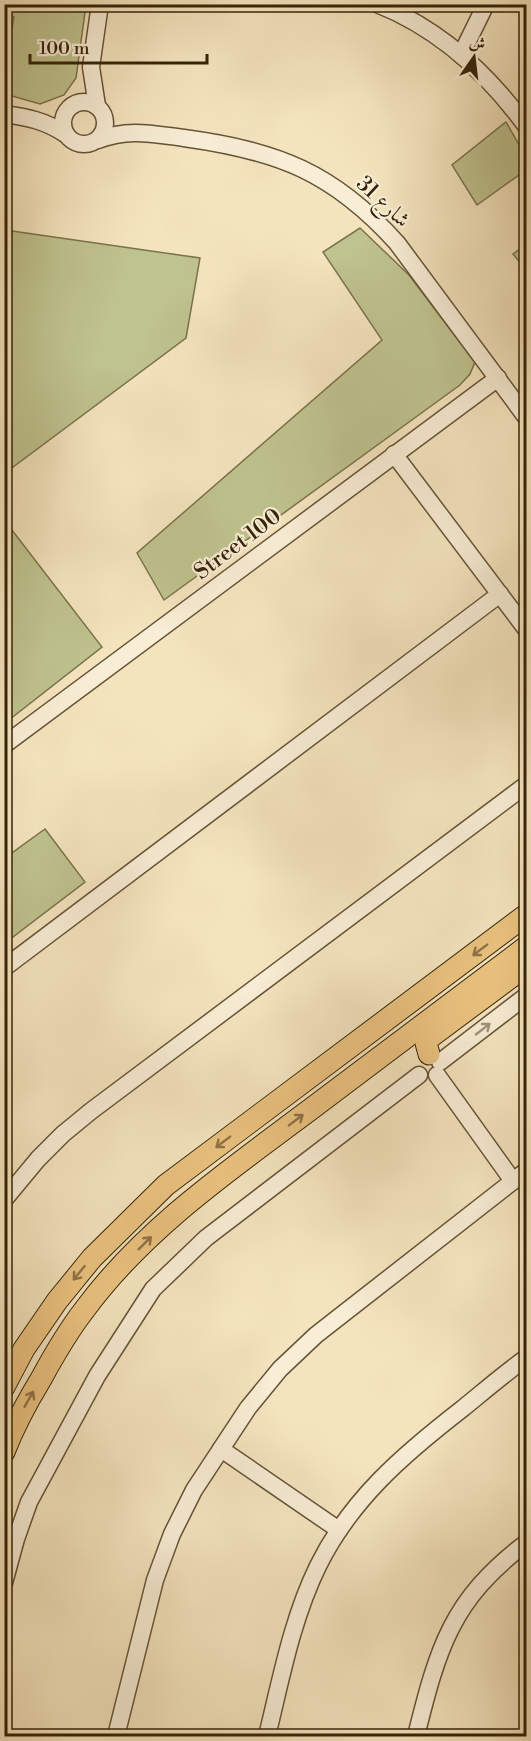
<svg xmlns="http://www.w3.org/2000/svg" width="531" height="1741" viewBox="0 0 531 1741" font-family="'Libre Bodoni',Amiri,serif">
	<rect width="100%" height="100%" fill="#f4e4be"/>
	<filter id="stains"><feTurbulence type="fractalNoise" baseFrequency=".00333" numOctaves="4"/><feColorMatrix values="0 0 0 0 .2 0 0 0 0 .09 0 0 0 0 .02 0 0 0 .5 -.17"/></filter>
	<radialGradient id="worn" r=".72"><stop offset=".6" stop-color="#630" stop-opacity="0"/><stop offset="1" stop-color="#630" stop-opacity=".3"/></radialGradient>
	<g fill="#bfc38f" stroke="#7a734c" stroke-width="1.5">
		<path d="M5,4L86,5L76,78L64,95L40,104L5,94V63L14,17L5,14Z"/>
		<path d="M506,122L526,157V170L477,205L452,165Z"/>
		<path d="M360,228L409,275L475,362L470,374L460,385L164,600L137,553L382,340L323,252Z"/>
		<path d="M5,230L200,258L186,338L5,473Z"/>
		<path d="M526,244V270L513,254Z"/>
		<path d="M5,521L102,647L5,723Z"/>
		<path d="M45,829L85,882L5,943V858Z"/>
	</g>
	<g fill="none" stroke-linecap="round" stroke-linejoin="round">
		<defs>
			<g id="minor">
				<path d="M377,4C438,28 488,74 526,126"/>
				<path d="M461,55L486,4"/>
				<circle cx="84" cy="123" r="21"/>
				<path d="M97,106L91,67L100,4"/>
				<path d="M4,114C27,117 46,121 65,134"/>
				<path d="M98,140C129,128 152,134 184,138C278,151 333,172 397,243L526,417"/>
				<path d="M394,454L526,629"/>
				<path d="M4,745L498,378"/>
				<path d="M4,968L500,594"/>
				<path d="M440,1062L526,996"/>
				<path d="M437,1075L513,1181"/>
				<path d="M4,1200L38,1159L63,1134L91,1111L526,785"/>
				<path d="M221,1449L339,1530"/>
				<path d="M4,1583L16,1539L29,1502L97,1376L153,1289L206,1238L419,1075"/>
				<path d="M116,1736L155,1580L172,1534L194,1490L248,1408L280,1369L316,1335L526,1171"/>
				<path d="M267,1736C281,1679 292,1619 318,1566C351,1499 404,1454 462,1409C483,1392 504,1374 526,1358"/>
				<path d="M416,1736C438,1648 451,1600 526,1543"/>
			</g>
			<g id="major">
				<path d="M429,1054L426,1043L429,1038L526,966"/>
				<path d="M4,1387L24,1349L57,1301L92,1258L166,1185L526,915"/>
				<path d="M4,1452C14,1426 27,1402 41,1379C54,1355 68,1331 85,1309C147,1225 237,1165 319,1103C388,1051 457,999 526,947"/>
			</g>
		</defs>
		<use href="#minor" stroke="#655336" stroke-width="19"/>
		<use href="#major" stroke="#352309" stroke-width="23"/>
		<use href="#minor" stroke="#f8edd5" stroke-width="16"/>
		<use href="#major" stroke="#eac27f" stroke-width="21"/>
	</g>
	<defs><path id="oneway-shaft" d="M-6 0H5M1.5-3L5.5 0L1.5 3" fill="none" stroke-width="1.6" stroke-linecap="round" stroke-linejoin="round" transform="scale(1.5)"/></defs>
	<g stroke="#907244">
		<use href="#oneway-shaft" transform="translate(480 950) rotate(143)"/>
		<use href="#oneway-shaft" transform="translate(296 1120) rotate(-37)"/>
		<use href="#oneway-shaft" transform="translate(223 1142) rotate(143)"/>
		<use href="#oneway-shaft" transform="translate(145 1243) rotate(-45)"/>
		<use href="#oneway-shaft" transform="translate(79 1273) rotate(129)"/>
		<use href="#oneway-shaft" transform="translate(29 1399) rotate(-60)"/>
	</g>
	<use stroke="#a09279" href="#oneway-shaft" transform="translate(483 1029) rotate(-38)"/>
	<g text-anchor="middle" stroke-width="4.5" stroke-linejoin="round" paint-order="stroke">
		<g font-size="22" fill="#352309" stroke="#f8edd5">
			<text transform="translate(384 201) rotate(43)" y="8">شارع 31</text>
			<text transform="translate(237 543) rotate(-37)" y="8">Street 100</text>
		</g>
	</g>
	<rect width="531" height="1741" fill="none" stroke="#f4e4be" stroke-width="24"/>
	<rect x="6" y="6" width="519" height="1729" fill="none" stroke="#352309" stroke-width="3"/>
	<rect x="12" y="12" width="507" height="1717" fill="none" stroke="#352309" stroke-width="1.5"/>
	<g transform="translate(474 57) rotate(14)" stroke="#f8edd5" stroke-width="4.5" paint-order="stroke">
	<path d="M0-4.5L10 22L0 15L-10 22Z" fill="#352309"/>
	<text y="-9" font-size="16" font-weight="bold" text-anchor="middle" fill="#352309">ش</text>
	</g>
	<path d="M30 54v9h177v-9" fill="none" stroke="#352309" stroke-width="3"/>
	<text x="39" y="54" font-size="18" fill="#352309" stroke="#f8edd5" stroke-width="4.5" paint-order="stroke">100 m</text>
	<rect width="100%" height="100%" filter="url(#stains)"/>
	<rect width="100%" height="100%" fill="url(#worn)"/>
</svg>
